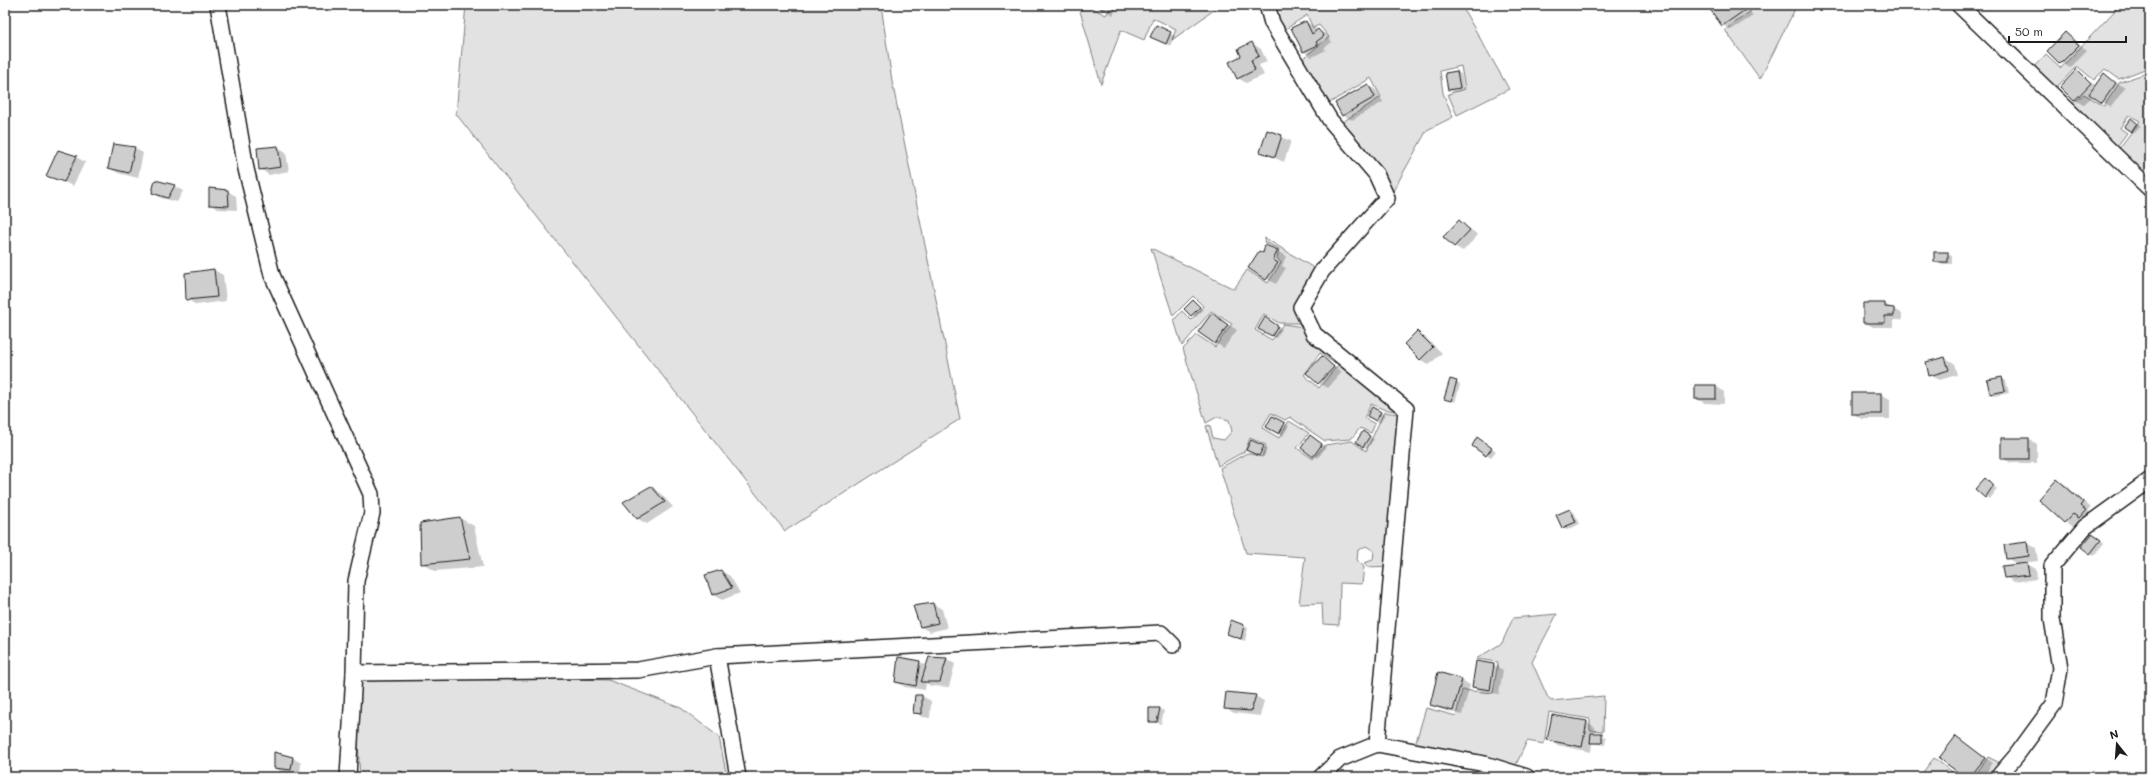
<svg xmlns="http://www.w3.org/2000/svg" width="2155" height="782" viewBox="0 0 2155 782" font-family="Mali,sans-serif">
	<rect width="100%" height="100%" fill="#fff"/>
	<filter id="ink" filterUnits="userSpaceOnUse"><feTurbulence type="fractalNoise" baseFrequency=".025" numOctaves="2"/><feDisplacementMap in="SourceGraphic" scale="8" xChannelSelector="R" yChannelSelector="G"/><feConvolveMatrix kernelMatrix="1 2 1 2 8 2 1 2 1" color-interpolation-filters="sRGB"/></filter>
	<g filter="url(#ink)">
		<g fill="#e2e2e2" stroke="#7f7f7f">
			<path d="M466,5H881L892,81L960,419L785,531L456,114Z"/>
			<path d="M1086,5L1106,15L1112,5H1221L1172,40L1176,29L1153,18L1144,40L1121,30L1101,84L1080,11Z"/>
			<path d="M1271,5H1461L1509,89L1457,115L1448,94L1465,89L1461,66L1440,71L1443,93L1453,117L1427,130L1392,193L1341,123L1381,97L1371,78L1326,105L1301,60L1329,37L1319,25L1313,28L1307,15L1284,30Z"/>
			<path d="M1746,5H1797L1760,79L1725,30L1751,11Z"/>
			<path d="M2120,5H2150V67L2119,79L2105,69L2094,80L2077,66L2053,91L2031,70L2046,54L2061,68Z"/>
			<path d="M2150,72V182L2117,151L2140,121L2129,115L2120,128L2127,133L2115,149L2070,106L2084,94L2104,106L2120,82Z"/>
			<path d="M1265,238L1317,270L1294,309L1300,323H1279L1264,314L1255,330L1272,340L1283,324L1303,327L1341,360L1334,363L1320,353L1304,375L1319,388L1336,367L1344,363L1400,412L1383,409L1371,404L1364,418L1375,424L1371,433L1360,428L1351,439L1325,441L1290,417L1285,420L1271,413L1262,428L1279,438L1289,421L1309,433L1297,448L1313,459L1325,445L1352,441L1366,451L1384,412L1405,415L1393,566L1367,567L1364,563L1373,560L1374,551L1366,546L1358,550L1357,560L1364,567L1362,584L1340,583L1339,625L1323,624L1322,603L1299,604L1305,557L1246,553L1220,468L1247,453L1262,457L1266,445L1250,438L1245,451L1218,466L1206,426L1210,425L1213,438L1224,440L1232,431L1229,420L1217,417L1206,423L1183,349L1197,335L1215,347L1232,324L1211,311L1182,346L1174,320L1182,311L1191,320L1203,306L1193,296L1173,316L1151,248L1234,289L1247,270L1268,283L1281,263L1277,258L1279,249L1264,242Z"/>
			<path d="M1557,614L1532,662L1548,698L1551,701L1604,696L1603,731L1590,730V719L1549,712L1544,744L1527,741L1514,769L1415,745L1426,708L1456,716L1462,690L1493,693L1498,662L1476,659L1502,643L1513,618Z"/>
			<path d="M354,673L608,680L681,708L719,737L727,777H360Z"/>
			<path d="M1988,757L2002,764L1991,777H1974Z"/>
			<path d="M1934,758L1959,777H1919Z"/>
		</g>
		<g fill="#0003">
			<path d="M1097,5H1119L1113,15Z"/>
			<path d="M1709,5H1746L1753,16L1731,30L1723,25Z"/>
			<path d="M1306,22L1315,27L1317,31L1318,30L1327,35L1332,42L1324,48L1326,50L1312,57L1303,51Z"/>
			<path d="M1156,27L1175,36L1170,46L1156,39Z"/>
			<path d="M2065,33L2074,38L2087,51L2070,68L2061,63L2048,51Z"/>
			<path d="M1252,43L1261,49L1267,62L1259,65L1264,75L1246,83L1238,78L1242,56Z"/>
			<path d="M2077,71L2096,86L2104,75L2125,88L2111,107L2093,96L2083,105L2075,100Z"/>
			<path d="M1457,72L1461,74L1464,90L1453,92L1449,90L1446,74Z"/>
			<path d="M1368,85L1376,90L1383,102L1352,120L1343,115Z"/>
			<path d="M2135,122L2141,126L2135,133L2131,131Z"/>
			<path d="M1268,132L1291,141L1284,162L1261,152Z"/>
			<path d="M278,147L286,152L289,171L269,175L260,169Z"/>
			<path d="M134,148L143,153L138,178L118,173L109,168Z"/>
			<path d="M76,157L85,162L73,186L47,175Z"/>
			<path d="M156,182L174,186L183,191L177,202L161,198L153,193Z"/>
			<path d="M227,191L236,196L237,210L218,209L210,204Z"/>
			<path d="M1459,221L1478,235L1463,251L1454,246Z"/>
			<path d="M1277,251L1286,256L1282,266L1286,268L1276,284L1249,268L1264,255Z"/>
			<path d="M1947,253L1952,256V264H1939L1935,262Z"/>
			<path d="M214,270L223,275L226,301L196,305L187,299Z"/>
			<path d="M1193,302L1203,310L1196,317L1192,315Z"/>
			<path d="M1864,304H1885L1902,314V320H1894V327H1873L1864,322Z"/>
			<path d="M1212,314L1237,330L1224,348L1215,343Z"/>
			<path d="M1265,319L1282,329L1276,338L1259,328Z"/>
			<path d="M1417,332L1426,338L1442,353L1429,365L1421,360L1405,344Z"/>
			<path d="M1322,357L1342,372L1328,388L1319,383Z"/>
			<path d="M1945,358L1954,363L1957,375L1939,380L1930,375Z"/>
			<path d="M2002,378L2006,381L2009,393L1995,396L1991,394Z"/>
			<path d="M1456,382L1460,385L1455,402L1446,398Z"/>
			<path d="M1716,386L1724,392V404L1704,403L1696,398Z"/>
			<path d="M1881,394L1890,399V419H1862L1853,414Z"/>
			<path d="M1372,408L1385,415L1380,423L1368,416Z"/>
			<path d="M1273,417L1289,426L1283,436L1267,427Z"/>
			<path d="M1363,433L1374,439L1367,449L1357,442Z"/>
			<path d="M1315,439L1326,447L1318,458L1303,448Z"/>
			<path d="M2029,439L2037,444V463H2011L2002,458Z"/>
			<path d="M1482,441L1496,451L1491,457L1473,445Z"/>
			<path d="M1263,447L1267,449L1264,457L1252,452Z"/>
			<path d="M1985,479L1997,489L1990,499L1976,489Z"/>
			<path d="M2058,480L2066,485L2091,508L2088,511L2094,515L2089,523L2081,518L2073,527L2065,522Z"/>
			<path d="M651,488L660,493L673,507L647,524L638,519L625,502Z"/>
			<path d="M1570,510L1574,512L1580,524L1567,530L1563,528L1558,515Z"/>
			<path d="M460,518L474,526L483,567L435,571L422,563Z"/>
			<path d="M2097,537L2104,543L2094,556L2090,553Z"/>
			<path d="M2027,543L2036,548L2038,561L2020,563V565L2027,564L2036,569L2037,579L2014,582L2005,577L2018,565L2007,558L2005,546Z"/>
			<path d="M721,571L730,576L740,593L722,600L713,595L706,576Z"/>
			<path d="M933,604L942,609L947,628L930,632L921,627L914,607Z"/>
			<path d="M1244,626L1248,628L1245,641L1232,636Z"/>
			<path d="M899,658L920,662L927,666L929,658L947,659L955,664L949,687L931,686L926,683L925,690L905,687L896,682Z"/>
			<path d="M1477,662L1494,665L1503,670L1499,694L1482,692L1473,687Z"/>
			<path d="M1462,680L1470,685L1462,715L1440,709L1431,704Z"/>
			<path d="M916,696H922L931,701L930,718L923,717L914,712Z"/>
			<path d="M1255,696L1264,701L1260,716L1234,713L1225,708Z"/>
			<path d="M1150,709H1160L1164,711L1161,724L1150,721Z"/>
			<path d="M1587,722L1595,727L1594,734L1606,737L1605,745L1592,743L1591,752L1557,745L1548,740Z"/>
			<path d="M1956,737L1993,763L1983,777H1965Z"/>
			<path d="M293,758L301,763L300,775L283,773L275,768Z"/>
		</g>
		<g fill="#cecece" stroke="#1c1c1c">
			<path d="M1095,5H1107L1104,10Z"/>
			<path d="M1707,5H1741L1745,10L1722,26Z"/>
			<path d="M1306,21L1312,34L1318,29L1324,36L1316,42L1318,45L1303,52L1291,28Z"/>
			<path d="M1156,25L1171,32L1166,44L1150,37Z"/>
			<path d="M2065,32L2079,45L2060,64L2047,51Z"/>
			<path d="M1252,42L1259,56L1251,60L1255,70L1237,79L1229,62L1241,56L1238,49Z"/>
			<path d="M2077,69L2091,83L2074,101L2060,87Z"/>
			<path d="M1457,71L1460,88L1448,90L1445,73Z"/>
			<path d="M2104,73L2116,83L2102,103L2089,94Z"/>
			<path d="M1368,84L1375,97L1342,116L1335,103Z"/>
			<path d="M2131,118L2137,123L2131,132L2124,127Z"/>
			<path d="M1267,130L1282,135L1275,157L1260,152Z"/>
			<path d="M113,144L135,147L129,173L108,168Z"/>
			<path d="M278,146L281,167L259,170L257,148Z"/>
			<path d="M58,150L77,156L64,182L46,176Z"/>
			<path d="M155,180L175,185L168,198L152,193Z"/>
			<path d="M209,188L228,190L229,206L209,205Z"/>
			<path d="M1459,220L1470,230L1454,247L1443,237Z"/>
			<path d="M1265,245L1278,250L1273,260L1278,263L1266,280L1248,268L1259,251L1263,253Z"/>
			<rect x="1934" y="252" width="14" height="10"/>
			<path d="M214,269L217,297L186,300L185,273Z"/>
			<path d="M1193,300L1200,307L1191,316L1184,309Z"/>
			<path d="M1863,303H1885V307L1894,308V316H1885V323H1863Z"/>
			<path d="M1212,313L1228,325L1215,344L1198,332Z"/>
			<path d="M1265,317L1278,326L1272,336L1258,329Z"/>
			<path d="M1417,331L1433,347L1420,360L1404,344Z"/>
			<path d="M1322,356L1334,367L1318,384L1306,373Z"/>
			<path d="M1945,357L1949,370L1929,376L1926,362Z"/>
			<path d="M2002,377L2005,391L1990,394L1987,380Z"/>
			<path d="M1450,379L1457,381L1451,401L1444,399Z"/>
			<rect x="1695" y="385" width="21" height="14"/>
			<rect x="1852" y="393" width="29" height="21"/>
			<path d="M1372,407L1381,412L1376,421L1367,416Z"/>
			<path d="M1272,416L1285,423L1279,434L1266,427Z"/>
			<path d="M1363,431L1370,436L1363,447L1356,442Z"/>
			<path d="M1310,435L1322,444L1313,457L1301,448Z"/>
			<path d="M1477,437L1492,448L1486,456L1472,446Z"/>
			<rect x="2001" y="438" width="28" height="21"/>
			<path d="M1251,440L1264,446L1259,456L1246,450Z"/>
			<path d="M1985,478L1993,486L1985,498L1975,489Z"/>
			<path d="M2057,479L2083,502L2080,506L2086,510L2079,518L2073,514L2064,523L2039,500Z"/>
			<path d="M651,486L665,502L637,519L623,502Z"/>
			<path d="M1570,509L1576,522L1562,528L1556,515Z"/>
			<path d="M460,517L470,559L421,564L420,523Z"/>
			<path d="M2092,534L2101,540L2090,554L2081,547Z"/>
			<path d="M2027,542L2029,556L2006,559L2004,545Z"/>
			<path d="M2027,563L2029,575L2004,578L2002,566Z"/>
			<path d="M721,570L732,588L712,595L705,575Z"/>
			<path d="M933,603L938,623L920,627L913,606Z"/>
			<path d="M1231,620L1244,625L1241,639L1227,634Z"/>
			<path d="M898,657L920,661L916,686L895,682Z"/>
			<path d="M929,657L947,658L940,682H921Z"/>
			<path d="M1476,661L1494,664L1490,690L1472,687Z"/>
			<path d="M1438,672L1462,679L1453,711L1430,705Z"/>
			<path d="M1226,692L1256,695L1251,711L1224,709Z"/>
			<path d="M915,695H922V714L913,713Z"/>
			<path d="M1149,708H1160L1157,722H1149Z"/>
			<path d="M1552,715L1587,721L1582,747L1547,740Z"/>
			<path d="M1591,733H1602V743H1590Z"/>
			<path d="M1956,736L1985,758L1970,777H1964L1939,758Z"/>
			<path d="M274,752L293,757L291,770L274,768Z"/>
			<path d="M398,770L413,777H394Z"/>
		</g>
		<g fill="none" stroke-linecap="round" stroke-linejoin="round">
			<defs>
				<g id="minor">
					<path d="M218,5L246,169L272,275L371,494L372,513L356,581L354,673L348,777"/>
					<path d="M1267,5L1272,23L1330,120L1376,174L1387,198L1322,271L1301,307L1314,334L1406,409L1377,744L1340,759L1321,777"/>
					<path d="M1959,5L2150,189"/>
					<path d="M717,656L738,777"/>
					<path d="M354,673L638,670L717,656L1161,633L1173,645"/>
					<path d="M1377,744L1485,764L1527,777"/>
					<path d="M1998,777L2016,756L2054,704L2060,668L2052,619V566L2085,527L2150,480"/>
				</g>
			</defs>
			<use href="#minor" stroke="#1c1c1c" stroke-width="18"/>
			<use href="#minor" stroke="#fff" stroke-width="15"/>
		</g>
	</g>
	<rect width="2155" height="782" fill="none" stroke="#fff" stroke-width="20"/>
	<rect x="10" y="10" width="2135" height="762" fill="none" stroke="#1c1c1c" stroke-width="1.5" filter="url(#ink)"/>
	<g transform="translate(2117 744) rotate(343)" stroke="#ffffff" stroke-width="3" paint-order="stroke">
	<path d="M0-3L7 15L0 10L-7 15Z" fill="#1c1c1c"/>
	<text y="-6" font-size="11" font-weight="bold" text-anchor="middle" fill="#1c1c1c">N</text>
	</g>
	<path d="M2009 36v6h117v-6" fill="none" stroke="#1c1c1c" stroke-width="2"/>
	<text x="2015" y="36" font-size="12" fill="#1c1c1c" stroke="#ffffff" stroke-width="3" paint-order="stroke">50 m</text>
</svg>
